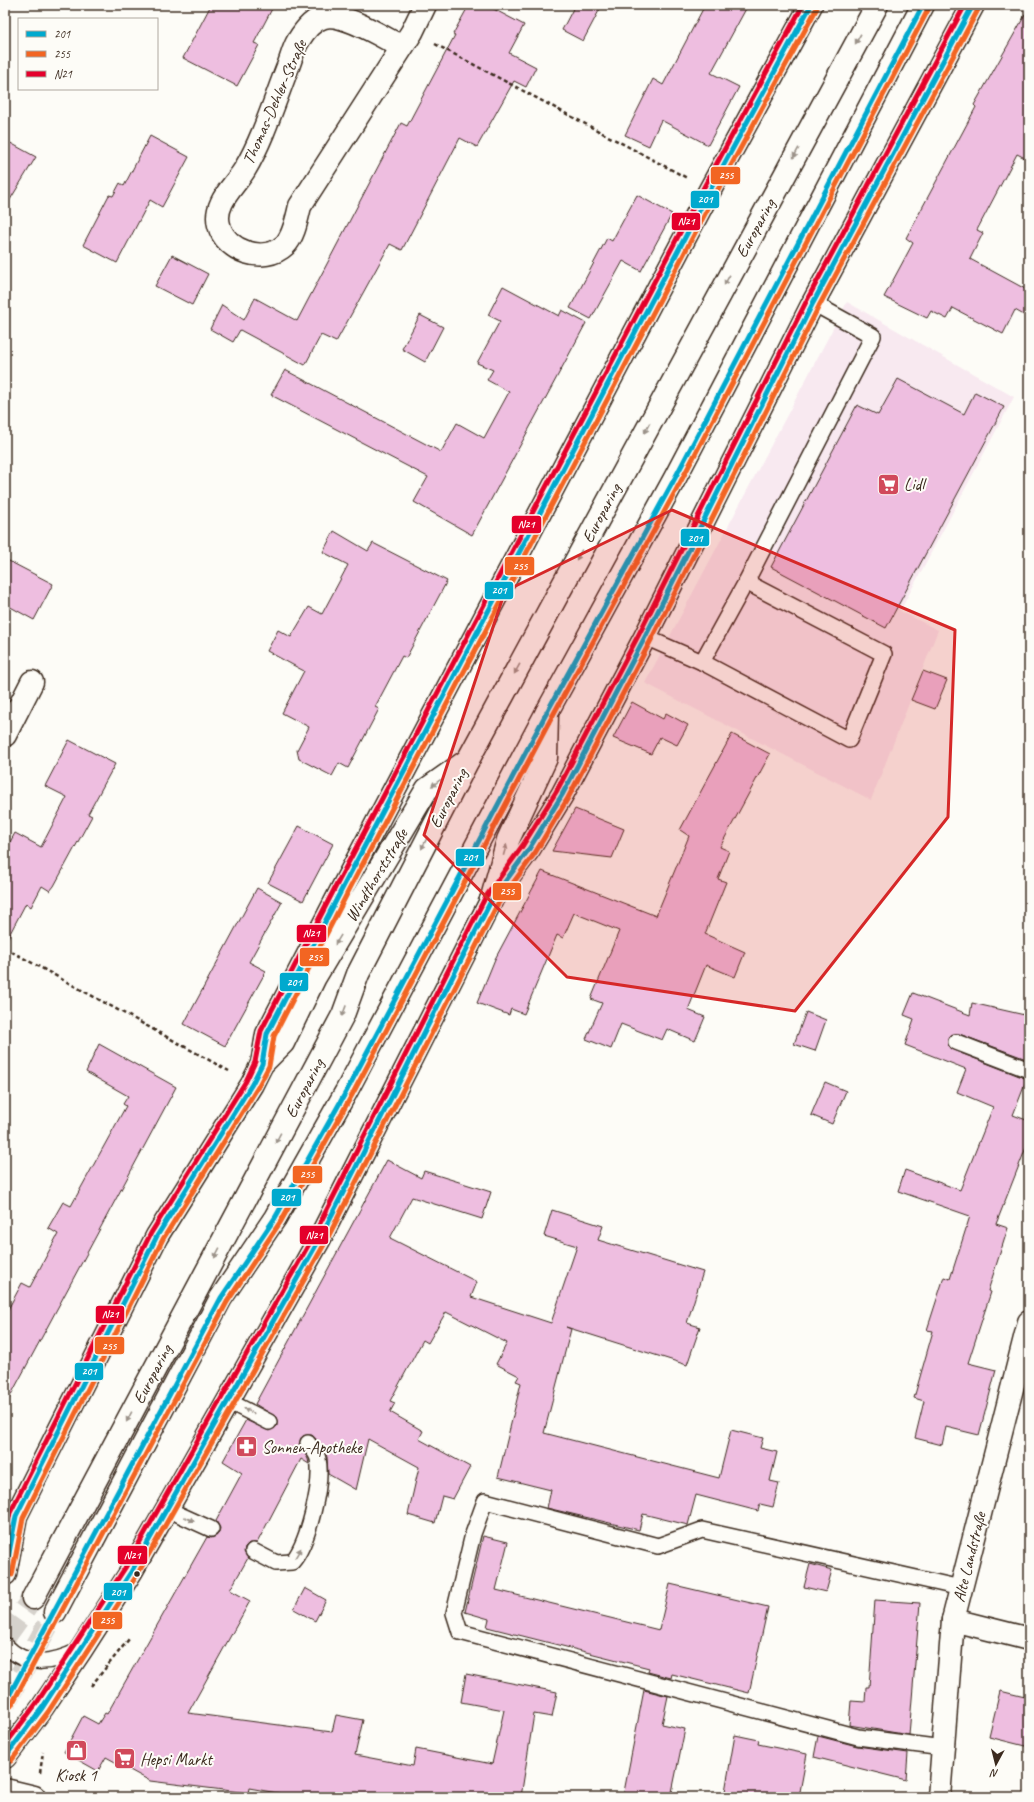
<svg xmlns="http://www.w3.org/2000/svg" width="1034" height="1802" viewBox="0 0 1034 1802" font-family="Caveat,sans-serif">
	<rect width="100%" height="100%" fill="#fdfcf7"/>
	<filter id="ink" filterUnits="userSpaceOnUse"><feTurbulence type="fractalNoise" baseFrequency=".025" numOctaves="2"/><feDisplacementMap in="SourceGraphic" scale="8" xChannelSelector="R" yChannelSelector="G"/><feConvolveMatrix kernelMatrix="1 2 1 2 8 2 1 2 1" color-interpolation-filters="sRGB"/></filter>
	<g filter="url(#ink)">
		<path fill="#f8e9f0" d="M847,302L1014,397L900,611L938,630L871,800L645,683Z"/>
		<g fill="#eebee0" stroke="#3b2a1e">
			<path d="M211,5H274L254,43L259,45L237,86L183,58Z"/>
			<path d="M469,5H486L524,25L509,53L536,67L526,87L514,81L477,147L460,138L402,250L390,244L336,342L321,335L305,365L240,330L233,342L210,329L222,305L244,320L255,298L297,321L401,123L407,126L455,35L453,34Z"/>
			<path d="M575,5H602L583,41L562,30Z"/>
			<path d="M705,5H748L711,73L739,87L708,145L661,120L649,146L625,135L653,79L663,85Z"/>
			<path d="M1029,8V160L1017,154L977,230L983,233L970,259L1029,291V318L1015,310L1003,334L953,308L947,319L931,311L927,318L884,297L913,243L906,238L976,107L974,105Z"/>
			<path d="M150,136L189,157L162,207L150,200L117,263L83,245L109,195L113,196L120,183L124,186Z"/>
			<path d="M5,140L36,157L5,208Z"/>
			<path d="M637,195L672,214L641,271L623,261L591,319L570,308L607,238L612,241Z"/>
			<path d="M172,255L208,274L192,305L155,286Z"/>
			<path d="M503,286L559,316L562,310L586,323L472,535L414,502L428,477L271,395L285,370L441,452L457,423L484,438L509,392L487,380L493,370L477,363L500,321L488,315Z"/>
			<path d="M420,315L443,327L425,362L402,349Z"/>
			<path d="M898,379L964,414L975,392L1004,407L886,628L771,567L857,405L878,415Z"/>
			<path d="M334,531L368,551L373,543L447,581L406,658L402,656L375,707L379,709L348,768L339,763L332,776L299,759L297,750L309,727L282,713L304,671L267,651L278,630L291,637L309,607L322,614L348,565L323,552Z"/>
			<path d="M5,559L53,584L34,620L5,604Z"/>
			<path d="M923,671L947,680L935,709L911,700Z"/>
			<path d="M632,702L663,719L666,713L688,725L677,745L660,737L651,754L613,738Z"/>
			<path d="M732,734L770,754L720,847L729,851L718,879L726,882L705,934L745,952L735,977L706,965L688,1010L705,1017L695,1041L667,1029L662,1040L621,1024L611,1049L586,1039L602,1003L591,999L619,931L574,913L563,938L557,935L524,1014L511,1009L509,1015L477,1003L495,959L542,871L656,916L689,836L680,830Z"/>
			<path d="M69,740L115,764L88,814L92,816L54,886L50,891L42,886L31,907L26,903L5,943V851L15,833L41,847L67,797L45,786Z"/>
			<path d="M575,809L624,829L612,858L552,851Z"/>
			<path d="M299,826L333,844L303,901L268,883Z"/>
			<path d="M257,888L282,902L249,962L266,971L225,1046L184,1024Z"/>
			<path d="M913,993L970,1015L972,1003L1029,1016V1060L959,1034L951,1035L948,1039L949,1047L953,1050L1027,1079L1013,1115L1029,1121V1140L996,1224L1008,1228L988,1291L991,1292L968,1363L996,1370L979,1435L946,1427L942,1445L915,1438L924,1401L914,1398L933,1331L927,1330L944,1277L950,1279L970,1216L898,1191L905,1170L960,1190L993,1107L957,1092L966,1069L905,1045L914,1019L904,1015Z"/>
			<path d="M806,1012L826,1020L815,1051L794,1044Z"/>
			<path d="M99,1044L176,1087L5,1406V1315L22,1283L30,1287L58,1234L48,1228L63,1202L71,1206L126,1106L123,1104L128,1096L86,1072Z"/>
			<path d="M825,1082L846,1091L832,1124L811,1115Z"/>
			<path d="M387,1160L421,1178L424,1171L491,1192L482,1219L412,1197L390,1238L477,1282L471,1297L551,1323L577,1246L544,1236L552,1210L603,1226L598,1240L703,1272L687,1323L700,1327L687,1365L566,1327L571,1329L544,1433L719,1478L731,1430L763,1438L760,1448L777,1452L770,1481L779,1483L773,1507L760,1504L758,1511L696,1495L688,1525L643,1514L639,1530L547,1508L551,1490L498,1477L521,1383L516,1381L519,1376L496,1364L507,1343L446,1312L428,1343L423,1340L390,1401L395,1403L390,1412L423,1431L419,1439L470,1467L453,1499L442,1496L435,1523L408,1515L419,1467L368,1439L356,1490L328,1474L327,1457L323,1448L312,1435L303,1436L299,1444L308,1459L309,1464L301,1459L257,1543H249L245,1547L244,1552L248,1558L230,1590L250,1601L188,1713L332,1732L336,1715L363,1720L355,1755L413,1766L416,1749L492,1764L504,1710L461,1702L466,1674L557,1692L552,1717L534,1714L521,1797H300L249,1788L248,1793L150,1781L106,1757L98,1771L64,1752L83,1716L98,1724L105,1713L107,1714L207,1537L212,1538L219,1533L220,1528L216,1521L242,1473L223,1461L246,1420L269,1431L277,1426L276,1417L255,1404Z"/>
			<path d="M483,1536L508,1542L496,1590L659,1630L670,1584L768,1607L749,1693L672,1674L671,1678L648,1672L649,1668L487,1627L489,1619L465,1612Z"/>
			<path d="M810,1564L832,1570L826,1592L804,1587Z"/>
			<path d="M305,1588L326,1600L315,1621L294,1609Z"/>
			<path d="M875,1600L920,1603L909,1735L849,1725L851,1701L865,1702L866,1687H869Z"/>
			<path d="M644,1690L668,1696L662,1724L685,1729L671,1797H623Z"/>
			<path d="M1000,1691L1029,1698V1747L989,1737Z"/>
			<path d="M735,1735L759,1740L758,1744L807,1754L799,1797H724Z"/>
			<path d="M818,1736L857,1746L908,1753L906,1780L814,1757Z"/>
		</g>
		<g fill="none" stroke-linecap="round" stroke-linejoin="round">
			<g stroke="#d6d2cc" stroke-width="22" stroke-dasharray="22 11" stroke-linecap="butt">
				<path d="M5,1637L33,1598"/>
				<path d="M5,1703L55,1612"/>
			</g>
			<defs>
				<g id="lane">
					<path d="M645,637L702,662L849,740L884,654L746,582"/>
					<path d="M702,662L746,582L873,336L813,303"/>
					<path d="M956,1042L1029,1070"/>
					<path d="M228,1401L269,1422"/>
					<path d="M167,1509L211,1529"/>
					<path d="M253,1551L276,1563L292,1562C308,1544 323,1483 318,1459C317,1453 311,1448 308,1443"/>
					<path d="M5,1645C27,1669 54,1663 80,1650"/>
					<path d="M943,1748L858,1737L460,1632L454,1613L473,1534L485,1501L658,1546L702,1530L961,1588"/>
				</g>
				<g id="street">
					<path d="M402,47C384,38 344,12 324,17C312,20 304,31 298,41C293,49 291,60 287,69C275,100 262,141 245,169C235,186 213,203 219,225C225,251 264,265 285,245C294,236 297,218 300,206L412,32L425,5"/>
					<path d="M5,735L32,682"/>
					<path d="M491,900L529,849L562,795L645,637L813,303L973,5"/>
					<path d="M262,1064L267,1034L343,887L710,190L811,5"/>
					<path d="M953,1620L1029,1639"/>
					<path d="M939,1797L953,1620L1029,1322"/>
				</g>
				<g id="secondary">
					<path d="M5,1574L16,1516L157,1236L252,1084L262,1064L283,1043L315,977L427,789L468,760"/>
					<path d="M5,1757L42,1708L81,1650L131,1572L167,1509L319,1240L491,901L508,840L546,758L547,712"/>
					<path d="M5,1790L34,1797"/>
				</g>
				<g id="highway">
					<path d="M33,1598L343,1015L358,974L468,760L877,5"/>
					<path d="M55,1612L221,1298L275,1218L346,1092L547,712L675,478L923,5"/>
				</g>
			</defs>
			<use href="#lane" stroke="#3b2a1e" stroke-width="18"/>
			<use href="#street" stroke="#3b2a1e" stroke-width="25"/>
			<use href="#secondary" stroke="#3b2a1e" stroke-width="25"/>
			<use href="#highway" stroke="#3b2a1e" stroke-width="25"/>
			<g stroke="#3b2a1e" stroke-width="2.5" stroke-dasharray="4 3" stroke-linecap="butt">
				<path d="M435,44L687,178"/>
				<path d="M5,948L229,1071"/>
				<path d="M91,1686L129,1639"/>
				<path d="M5,1689L18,1696"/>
				<path d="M40,1773L43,1752"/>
			</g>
			<use href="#lane" stroke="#fdfcf7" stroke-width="15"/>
			<use href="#street" stroke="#fdfcf7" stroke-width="22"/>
			<use href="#secondary" stroke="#fdfcf7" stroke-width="22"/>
			<use href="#highway" stroke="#fdfcf7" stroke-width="22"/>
			<defs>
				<g id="bus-1">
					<path d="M5,1574L16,1516L157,1236L252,1084L262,1064L267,1034L343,887L710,190L811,5"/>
					<path d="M5,1703L221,1298L275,1218L346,1092L547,712L675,478L923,5"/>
					<path d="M5,1757L42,1708L131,1572L319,1240L491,901L529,849L562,795L645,637L813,303L973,5"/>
				</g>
				<g id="bus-2">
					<path d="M12,1575L23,1518L163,1239L258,1087L269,1066L274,1036L349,890L716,193L817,8"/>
					<path d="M11,1706L227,1302L281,1221L352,1095L553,715L681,481L929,8"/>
					<path d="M11,1761L48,1712L137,1575L325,1243L497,905L535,853L568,798L651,640L819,306L979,8"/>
				</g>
				<g id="bus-3">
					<path d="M5,1536L10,1513L151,1233L246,1081L255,1062L261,1031L337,884L704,187L803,5"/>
					<path d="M5,1745L36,1704L125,1568L313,1237L485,898L523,845L556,792L639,634L807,300L965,5"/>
				</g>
			</defs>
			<use href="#bus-1" stroke="#fdfcf7" stroke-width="8"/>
			<use href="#bus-2" stroke="#fdfcf7" stroke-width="8"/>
			<use href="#bus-3" stroke="#fdfcf7" stroke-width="8"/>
			<use href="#bus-1" stroke="#00a9ce" stroke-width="5"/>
			<use href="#bus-2" stroke="#f26522" stroke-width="5"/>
			<use href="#bus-3" stroke="#e4002b" stroke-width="5"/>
		</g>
		<defs><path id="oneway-solid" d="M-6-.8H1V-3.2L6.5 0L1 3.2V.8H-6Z"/></defs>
		<g fill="#9c938a">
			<use href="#oneway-solid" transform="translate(858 39) rotate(119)"/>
			<use href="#oneway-solid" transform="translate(796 153) rotate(119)"/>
			<use href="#oneway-solid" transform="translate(727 280) rotate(119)"/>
			<use href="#oneway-solid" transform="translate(647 428) rotate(118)"/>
			<use href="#oneway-solid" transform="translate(579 555) rotate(118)"/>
			<use href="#oneway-solid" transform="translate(517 669) rotate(119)"/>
			<use href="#oneway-solid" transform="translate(436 783) rotate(144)"/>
			<use href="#oneway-solid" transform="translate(424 844) rotate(117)"/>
			<use href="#oneway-solid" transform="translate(505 850) rotate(-74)"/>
			<use href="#oneway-solid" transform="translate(338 940) rotate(121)"/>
			<use href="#oneway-solid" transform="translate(344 1011) rotate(111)"/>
			<use href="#oneway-solid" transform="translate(278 1138) rotate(118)"/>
			<use href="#oneway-solid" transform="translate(217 1253) rotate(118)"/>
			<use href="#oneway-solid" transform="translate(249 1411) rotate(-153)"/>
			<use href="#oneway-solid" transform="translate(129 1417) rotate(118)"/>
			<use href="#oneway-solid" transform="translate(189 1519) rotate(24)"/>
			<use href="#oneway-solid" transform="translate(298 1553) rotate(-59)"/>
		</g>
	</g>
	<path fill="#d62828" fill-opacity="0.2" stroke="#d62828" stroke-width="3" stroke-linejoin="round" d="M672,510L955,630L948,817L795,1011L567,977L424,835L505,591Z"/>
	<defs>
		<symbol id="supermarket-square" viewBox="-11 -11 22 22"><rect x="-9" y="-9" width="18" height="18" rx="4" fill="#d1495b" stroke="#fdfcf7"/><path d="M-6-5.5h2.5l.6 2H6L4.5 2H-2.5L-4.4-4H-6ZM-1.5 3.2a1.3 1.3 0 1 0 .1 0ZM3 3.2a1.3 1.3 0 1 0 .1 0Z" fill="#fff"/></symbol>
		<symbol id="pharmacy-square" viewBox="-11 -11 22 22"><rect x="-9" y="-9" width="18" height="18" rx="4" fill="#d1495b" stroke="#fdfcf7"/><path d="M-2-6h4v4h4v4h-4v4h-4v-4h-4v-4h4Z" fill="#fff"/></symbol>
		<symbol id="shop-square" viewBox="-11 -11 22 22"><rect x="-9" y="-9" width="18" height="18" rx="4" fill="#d1495b" stroke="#fdfcf7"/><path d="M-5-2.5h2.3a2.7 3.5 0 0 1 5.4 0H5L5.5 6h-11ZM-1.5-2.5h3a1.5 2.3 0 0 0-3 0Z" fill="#fff"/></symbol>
	</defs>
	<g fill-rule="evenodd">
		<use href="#supermarket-square" x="876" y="472" width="25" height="25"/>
		<use href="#pharmacy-square" x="234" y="1434" width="25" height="25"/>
		<use href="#shop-square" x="64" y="1738" width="25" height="25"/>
		<use href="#supermarket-square" x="112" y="1746" width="25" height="25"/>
	</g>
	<circle fill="#3b2a1e" stroke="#fdfcf7" stroke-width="1.5" cx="137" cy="1574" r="3.5"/>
	<g text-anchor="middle" stroke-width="4" stroke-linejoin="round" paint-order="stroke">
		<g font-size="17" fill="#3b2a1e" stroke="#fdfcf7">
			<text transform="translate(274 102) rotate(-66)" y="6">Thomas-Dehler-Straße</text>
			<text transform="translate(755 228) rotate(-61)" y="6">Europaring</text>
			<text transform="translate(601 513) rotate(-62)" y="6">Europaring</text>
			<text transform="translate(448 798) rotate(-63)" y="6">Europaring</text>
			<text transform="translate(376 875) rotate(-59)" y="6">Windthorststraße</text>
			<text transform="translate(304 1088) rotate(-62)" y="6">Europaring</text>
			<text transform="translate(152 1374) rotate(-62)" y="6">Europaring</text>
			<text transform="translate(969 1557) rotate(-76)" y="6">Alte Landstraße</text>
		</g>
		<g font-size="17" fill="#3b2a1e" stroke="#fdfcf7" text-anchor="start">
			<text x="904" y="490">Lidl</text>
			<text x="262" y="1453">Sonnen-Apotheke</text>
			<text x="140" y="1765">Hepsi Markt</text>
			<text x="76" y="1781" text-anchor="middle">Kiosk 1</text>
		</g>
	</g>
	<g stroke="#fdfcf7" stroke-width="1.5">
		<rect x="710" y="166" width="31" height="19" rx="4" fill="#f26522"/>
		<rect x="690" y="190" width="30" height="19" rx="4" fill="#00a9ce"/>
		<rect x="671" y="212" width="30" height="19" rx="4" fill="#e4002b"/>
		<rect x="511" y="515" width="31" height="19" rx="4" fill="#e4002b"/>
		<rect x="680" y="528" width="30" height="19" rx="4" fill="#00a9ce"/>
		<rect x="504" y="556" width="31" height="20" rx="4" fill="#f26522"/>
		<rect x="484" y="581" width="30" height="19" rx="4" fill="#00a9ce"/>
		<rect x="455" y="848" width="30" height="19" rx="4" fill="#00a9ce"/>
		<rect x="492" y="882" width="30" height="19" rx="4" fill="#f26522"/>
		<rect x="296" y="924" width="31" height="19" rx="4" fill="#e4002b"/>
		<rect x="299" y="947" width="31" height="20" rx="4" fill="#f26522"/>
		<rect x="279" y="972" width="30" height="20" rx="4" fill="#00a9ce"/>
		<rect x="292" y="1165" width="31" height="19" rx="4" fill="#f26522"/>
		<rect x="271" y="1188" width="31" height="19" rx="4" fill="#00a9ce"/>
		<rect x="299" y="1225" width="30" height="20" rx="4" fill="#e4002b"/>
		<rect x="95" y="1305" width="30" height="19" rx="4" fill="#e4002b"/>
		<rect x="94" y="1336" width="31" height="19" rx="4" fill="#f26522"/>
		<rect x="74" y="1362" width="30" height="19" rx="4" fill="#00a9ce"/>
		<rect x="117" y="1545" width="31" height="20" rx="4" fill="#e4002b"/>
		<rect x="103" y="1582" width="30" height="19" rx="4" fill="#00a9ce"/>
		<rect x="92" y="1611" width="31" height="19" rx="4" fill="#f26522"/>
	</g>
	<g font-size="11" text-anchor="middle" font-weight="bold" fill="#fff">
		<text x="726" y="179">255</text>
		<text x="705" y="203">201</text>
		<text x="686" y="225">N21</text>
		<text x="526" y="528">N21</text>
		<text x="695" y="542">201</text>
		<text x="520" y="570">255</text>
		<text x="499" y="594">201</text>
		<text x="470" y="861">201</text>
		<text x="507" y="895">255</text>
		<text x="311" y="937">N21</text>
		<text x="315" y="961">255</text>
		<text x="294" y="986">201</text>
		<text x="307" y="1178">255</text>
		<text x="287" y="1201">201</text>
		<text x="314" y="1239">N21</text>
		<text x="110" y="1318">N21</text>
		<text x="109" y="1350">255</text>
		<text x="89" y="1375">201</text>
		<text x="132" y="1559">N21</text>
		<text x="118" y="1596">201</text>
		<text x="107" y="1624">255</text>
	</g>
	<rect width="1034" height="1802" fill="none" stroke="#fdfcf7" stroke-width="20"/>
	<rect x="10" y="10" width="1014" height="1782" fill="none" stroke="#3b2a1e" stroke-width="1.5" filter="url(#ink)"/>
	<rect x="18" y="18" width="140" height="72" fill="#fdfcf7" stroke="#afa8a0"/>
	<rect x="26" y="31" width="20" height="6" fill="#00a9ce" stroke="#afa8a0"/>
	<text x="54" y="38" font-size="12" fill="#3b2a1e">201</text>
	<rect x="26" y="51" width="20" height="6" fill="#f26522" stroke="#afa8a0"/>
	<text x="54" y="58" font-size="12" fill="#3b2a1e">255</text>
	<rect x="26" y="71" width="20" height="6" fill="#e4002b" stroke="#afa8a0"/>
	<text x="54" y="78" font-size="12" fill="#3b2a1e">N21</text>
	<g transform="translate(996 1764) rotate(187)" stroke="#fdfcf7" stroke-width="3" paint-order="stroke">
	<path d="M0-3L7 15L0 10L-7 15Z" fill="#3b2a1e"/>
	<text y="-6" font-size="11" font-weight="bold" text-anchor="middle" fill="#3b2a1e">N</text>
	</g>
</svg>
